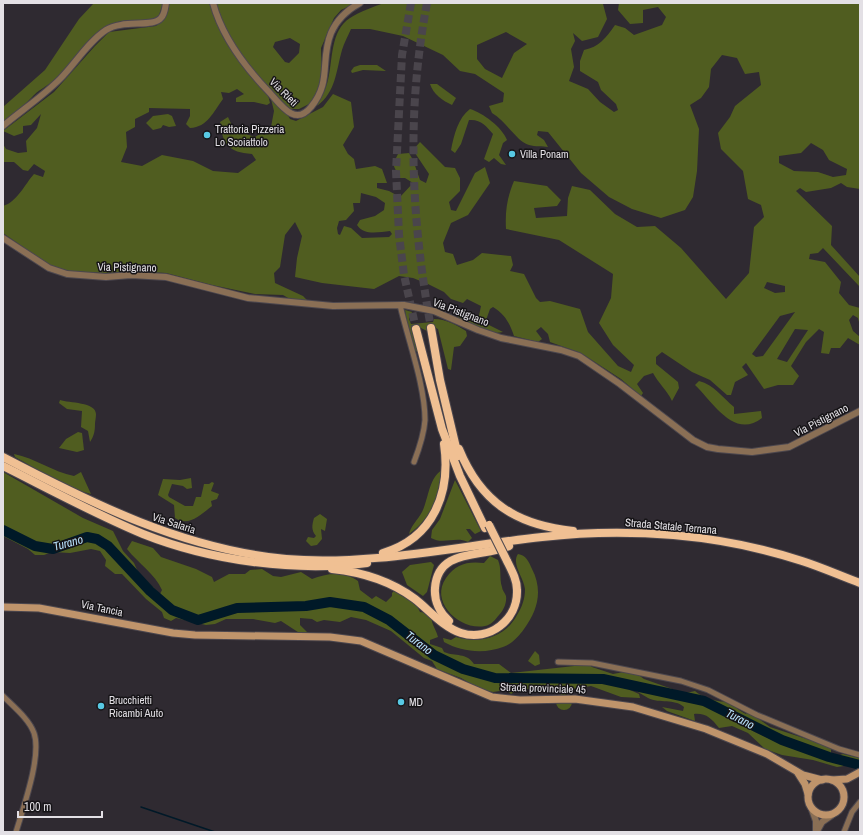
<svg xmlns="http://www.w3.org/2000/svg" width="863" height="835" viewBox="0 0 863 835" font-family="'Archivo Narrow',sans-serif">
	<rect width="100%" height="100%" fill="#2f2a31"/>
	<g fill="#505d20" fill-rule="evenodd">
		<path d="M94,3H163L158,18C142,23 125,17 110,25C86,37 75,62 56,79C49,85 40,89 34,95C24,105 14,116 3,125V107L45,70L79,19Z"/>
		<path d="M169,3H209L223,37L235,56L267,91L270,103L267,105L254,102H236V98L244,94L237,89L229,93L221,92L223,99C213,112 208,127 190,128L186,124L190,116V109L149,108V112L135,119V127L126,132L127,147L121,162L142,166L162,155L193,161L213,171L238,173L256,160L252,154C228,152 223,145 220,122L228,117L234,130L255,137L271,127L274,111L270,95L285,110L290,119L296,121L323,107L333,94L351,102L354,127L343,145L348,154L354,159L356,169L375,166L382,169L387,183H377V188L389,191L400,197L413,183L405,178H399L393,164L398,154L409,153L413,160L420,180L426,183L429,174L413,150L420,142L445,167L455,168L460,178V191L449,202L451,210L456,211L475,173L485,167L490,183L468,215L451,223L443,243L445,252L453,254L457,265L473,260L482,253L511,256L513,265L510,271L524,274L536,298L540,302L550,301L580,309L588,332L618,366L631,372L634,365L613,345L599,323L611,298L613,274L559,240L506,229C505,211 507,198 514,181L547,186L561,200L557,206L534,208L536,218L567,216L568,198L572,186L590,190L615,214L637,227L655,226L681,248L726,299L749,273L754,227L764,217L761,205L748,199L743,171L721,149L718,133L730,117L735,106L761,85L759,72L745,74L737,58L722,55L711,69L709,87L701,98L690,105L699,129L697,171L693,197L685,210L661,218L632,209L609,197L581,173L548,132L538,131L537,135L544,140L548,147C543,146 535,147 529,145C517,142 506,121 492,113L489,106L503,102L504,93L475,74L460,71L443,55L403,36L370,29H351C348,36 344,43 342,50C336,71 336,92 317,106C321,98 326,89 328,80C333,60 330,31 350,18C361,11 373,7 384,3H605L603,4L607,19L598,37L582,41L573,33L575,41L571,49L574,67L569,81L588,89L600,102L614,112L618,110L616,104L601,90L598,82L580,71V61L584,50C599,47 606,38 615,25L625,28L634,35L662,25L666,17L658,7L643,10V23L630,24L618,10L619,3H860V189L847,187L841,183L831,188L806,192L800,188L796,191L832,226L831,245L860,277V287L823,248L818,253L810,254L809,259L825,262L841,282L839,293L849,305L860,308V326L858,318L853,315L849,320L853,331L860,337V345L848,338L840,348H831L829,354L821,353L824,332L819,329L806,342L791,366L799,376L793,385H778L764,389L746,363L742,367L748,375L735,382L731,395H727L710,380L692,372L662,352L656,357V364L678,382L679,388L672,401C667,390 658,383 653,373L644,376L637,384L643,393L641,396L621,379L581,353L550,342L548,334L541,327L536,331L542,339L538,342L514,336C510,324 505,314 493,307L490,309L485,323L503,332C489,336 470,324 457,317L460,315L478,320L481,306L467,299L463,303L451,299L444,292L428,284L413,278L399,276L374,289L322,283L295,277L297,258L302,236L295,222L285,235L280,267L274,273L275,283L303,296L308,301L290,299L283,295L255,294L212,285L166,273L131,271L105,273L67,271L49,265L3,233V206C17,202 25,184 34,174L43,177L45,171L34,164L28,171L23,170L14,162H3V144L6,149L18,153L27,152L26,141L37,128L41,114L31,125L23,126V133L14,136L3,131L54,92L95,46L109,32L156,26L165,18ZM506,32L527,44L514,53L502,78L485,69L477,59V45ZM811,143L823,150L829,160L847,169L846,175L833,177L818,172L794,171L779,163V156L801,153ZM361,193L376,197L385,203L384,210L375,216L360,220L357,225C364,236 379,232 390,231L392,234L389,237L362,238L351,228L344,226L340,235L338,234L337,228L339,221L346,220L354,211L353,203H360ZM767,282L785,286V292L775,293L764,288ZM795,312L763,356L756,357L752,354L780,316ZM795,329L808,330L787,362L777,359Z"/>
		<path d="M215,3H356L341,10L334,18L321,48L322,80L313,102L299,109H289C258,79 228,45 215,3ZM290,38L300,44L299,53L289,63L285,62L273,47L275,42Z"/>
		<path d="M360,65H377L386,71L363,70L352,73L351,71L354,67Z"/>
		<path d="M430,84H437L456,98L452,105C443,101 433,94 430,84Z"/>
		<path d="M470,109C483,113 502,127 507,140L503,143L499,155L506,165L501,164L494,158L489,162L484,159L493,134C486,126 481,119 469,120L461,144L455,153L451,150C454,135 458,118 470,109Z"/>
		<path d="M168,114L172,116L176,126L169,127L163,125L161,128L153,130L146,123L153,116Z"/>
		<path d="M405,310L412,312L409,319L411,324L433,322L434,319C446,319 456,325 466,331L467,336L460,346L454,347L451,370L448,369L438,329L434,327L427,331L417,326L413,329C411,338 418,344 418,352L412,349Z"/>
		<path d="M699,381C714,385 722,397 734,407V414L761,411L762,418C734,440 712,401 695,385Z"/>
		<path d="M60,400C69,403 96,402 96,414C96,418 95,421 95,424C95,431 94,436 90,442L88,431L81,427L82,411L67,409L59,403Z"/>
		<path d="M78,432L82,433L84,450L77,452L59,448L66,439Z"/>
		<path d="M14,454C35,458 53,472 74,476L81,472L91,494C64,488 39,470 15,457Z"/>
		<path d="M442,470C444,493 428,521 409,534C411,525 418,520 422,512C428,501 429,477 442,470Z"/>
		<path d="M3,472L83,518L113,531L123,551L134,563L138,572L160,594L162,590C155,574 138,563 127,549L132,541L153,548L161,557L196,569L212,577L214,582L229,574H245L250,570L262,569L273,576L281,577L301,572L312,579C327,573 344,571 358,581L360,590L372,599L376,596L386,602L392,596V593L394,591L416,604L420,612L427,613L431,616C432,626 436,629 438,637L430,640V644L442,648L444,652C456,657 466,652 474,664H499L511,673L574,666L584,660L592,667L613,674L629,671L637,674L644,679L675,690L686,693L695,691C700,696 711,700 718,701C722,702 724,701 727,702C734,705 739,711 746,714L748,711L770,727L831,747V755L768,731L738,714L730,713V716C749,734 790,746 815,755C825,759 835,760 844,766L837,767L813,760L782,755L765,749L748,733L732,726L719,728C711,718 706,713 694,714L695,721L667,711L662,707L683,711L684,707C674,698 660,704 648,698C642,695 638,691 632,689L630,690L639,694L640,698L621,697L591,686L572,689H520L511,694L506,690L493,692L480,689L461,678L437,669L432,661L424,658L391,631L366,620L351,617L340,622L324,620L317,622L312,619L300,618V625L308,633L304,636L281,621L275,623L253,619H226L215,624L206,625L176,618L171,621L164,618L162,612L146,599L122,574H115L105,566L106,560L100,551L91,549L70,553L52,552L44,555H35L28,549L3,536Z"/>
		<path d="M191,478L192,488L187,489L183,486L172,484L168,495L169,497L185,506H193L196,497H201L204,484H209L212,482L214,483L211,491L219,494L217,499L211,501L212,506C200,515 189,527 175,518L174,505L158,495L163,479L180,480Z"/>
		<path d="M455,480L481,531L475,534L470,529H466L472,538L468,542C456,536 443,545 431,538L432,530L440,519Z"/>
		<path d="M320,514L327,519L325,531L321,529L322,539L317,545L311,546L306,541L308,537L314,538L316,536C311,530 312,525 314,518Z"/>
		<path d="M518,554C526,555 529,562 532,569C543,590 538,610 524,629C519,636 512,644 503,647C485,654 461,652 444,642L443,638L451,640L456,637C480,644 505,638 517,615C522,607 525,599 525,589C524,578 511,564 518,554Z"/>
		<path d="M490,556L498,560C502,569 499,578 502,587C502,590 505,593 506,596C507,602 504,610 499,615C495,620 491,625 485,626C460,631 429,602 446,578C456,564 467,561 484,563Z"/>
		<path d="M431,562L434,565L427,592L423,596L407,585L402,572L410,565Z"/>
		<path d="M535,651L539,655L540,664L535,666L528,661Z"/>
		<circle cx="564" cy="702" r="8"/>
		<path d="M843,754L860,758V763L845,759L840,755Z"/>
	</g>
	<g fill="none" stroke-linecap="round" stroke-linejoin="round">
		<path stroke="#001928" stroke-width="1.5" d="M141,807L215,832"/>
		<path stroke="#001928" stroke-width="10" d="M3,530L35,546L53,549L87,537L97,539L108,546L150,591L172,610L198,620L237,608L306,606L330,602L364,607L389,620L434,655L463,669L495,678L603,679L704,701L782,740L829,757L860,765"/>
		<g stroke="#4a454c" stroke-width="8" stroke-dasharray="8 4" stroke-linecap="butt">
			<path d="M411,3L402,55L396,171L399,235L404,275L416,329"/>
			<path d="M427,3C406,113 411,218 431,328"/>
		</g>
		<defs>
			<g id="minor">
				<path d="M400,305C408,340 425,385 425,420C424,435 419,449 414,462"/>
				<path d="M558,662L592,663L681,681L708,690L757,715L839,749L860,755"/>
				<path d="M3,696C14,707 29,719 34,733C42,756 23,808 16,832"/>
				<path d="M844,832L852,812L860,802"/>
			</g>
			<g id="tertiary">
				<path d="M213,3C222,37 245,67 269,92C281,105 295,127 311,107C332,82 320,59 331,33C337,19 347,10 360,3"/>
				<path d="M3,126C22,110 43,96 60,79C75,64 88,42 106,30C123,19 153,28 161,18C165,14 165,8 166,3"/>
				<path d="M3,238L49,268L67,274L106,277L131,275L166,277L248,298L333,306L404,305L434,311L478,330L501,338L561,350L579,356L620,384L693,440L707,447L718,449L752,452L789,447L860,411"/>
				<path d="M811,807L816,821V832"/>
				<path d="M817,831L822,822L832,815"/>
			</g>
			<g id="secondary">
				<path d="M3,607L39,608L173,633L195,635L330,637L361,641L492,697L520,700L575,699L633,707L706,729L767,754L803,775L822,780"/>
				<path d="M798,773L805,784L808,794"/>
				<circle cx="826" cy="797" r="18"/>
				<path d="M832,780L847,779L860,772"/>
			</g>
			<g id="trunk">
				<path d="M431,328L440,380L458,456"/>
				<path d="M416,329L442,429L460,476L485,528"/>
				<path d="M459,449C481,503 517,525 573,531"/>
				<path d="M3,457C93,504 183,549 286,559C371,566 458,546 542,537C628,527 720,534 802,561C821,567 841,576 860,583"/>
				<path d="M3,466C49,489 95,514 143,534C211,561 295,572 367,563"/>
				<path d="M383,553C434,538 451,492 444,444"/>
				<path d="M332,569C361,572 391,581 415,599C429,610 443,627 461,633C489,642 518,620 517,590C517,580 512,571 507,561"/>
				<path d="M449,621C440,613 434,601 435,588C438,547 483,558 509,546"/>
			</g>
		</defs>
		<use href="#minor" stroke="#4c474e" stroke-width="7"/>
		<use href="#tertiary" stroke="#4c474e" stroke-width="8"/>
		<use href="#secondary" stroke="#4c474e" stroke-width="9"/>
		<use href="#trunk" stroke="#4c474e" stroke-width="10"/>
		<use href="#minor" stroke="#8a6f55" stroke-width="5"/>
		<use href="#tertiary" stroke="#8a6f55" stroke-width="6"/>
		<use href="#secondary" stroke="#bf946b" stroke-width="7"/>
		<use href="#trunk" stroke="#f0c093" stroke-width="8"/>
		<defs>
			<path id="trunk-bridge" d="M489,525L507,561"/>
		</defs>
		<use href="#trunk-bridge" stroke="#4c474e" stroke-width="10" stroke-linecap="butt"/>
		<use href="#trunk-bridge" stroke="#f0c093" stroke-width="8"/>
	</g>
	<g fill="#58c9e4" stroke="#161417" stroke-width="1.5">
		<circle cx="207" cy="135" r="4"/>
		<circle cx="512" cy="154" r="4"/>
		<circle cx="401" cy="702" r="4"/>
		<circle cx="101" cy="706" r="4"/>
	</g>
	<g text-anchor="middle" stroke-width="3" stroke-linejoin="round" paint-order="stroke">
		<g font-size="11" fill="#e3e0e5" stroke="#161417">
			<text transform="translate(284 92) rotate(45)" y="4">Via Rieti</text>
			<text transform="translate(127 267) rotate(1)" y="4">Via Pistignano</text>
			<text transform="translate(461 312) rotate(21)" y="4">Via Pistignano</text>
			<text transform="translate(821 420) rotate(-27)" y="4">Via Pistignano</text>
			<text transform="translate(174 523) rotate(18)" y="4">Via Salaria</text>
			<text transform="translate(671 526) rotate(5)" y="4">Strada Statale Ternana</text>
			<text transform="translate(102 608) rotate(12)" y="4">Via Tancia</text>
			<text transform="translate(543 688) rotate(2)" y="4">Strada provinciale 45</text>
		</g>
		<g font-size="11" fill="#e3e0e5" stroke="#161417" text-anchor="start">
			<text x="215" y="133">Trattoria Pizzeria<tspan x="215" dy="13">Lo Scoiattolo</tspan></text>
			<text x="520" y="158">Villa Ponam</text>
			<text x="109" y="704">Brucchietti<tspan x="109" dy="13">Ricambi Auto</tspan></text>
			<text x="409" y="706">MD</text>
		</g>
		<g font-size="12" font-style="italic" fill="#b8e2fc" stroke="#161417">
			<text transform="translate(68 543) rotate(-15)" y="4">Turano</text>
			<text transform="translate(419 643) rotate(37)" y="4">Turano</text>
			<text transform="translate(740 719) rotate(27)" y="4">Turano</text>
		</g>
	</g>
	<rect width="863" height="835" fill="none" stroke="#e3e0e5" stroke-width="8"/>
	<path d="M18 811v6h84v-6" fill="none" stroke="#e3e0e5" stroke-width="2"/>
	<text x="24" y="811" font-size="12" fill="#e3e0e5" stroke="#161417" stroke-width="3" paint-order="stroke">100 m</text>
</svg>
